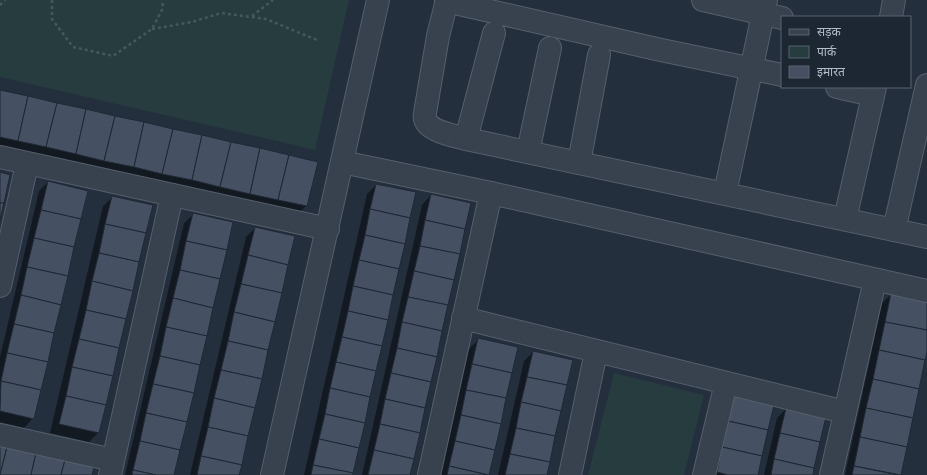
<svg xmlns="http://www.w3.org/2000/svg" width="927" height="475" viewBox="0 0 927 475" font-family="Karla,'Noto Sans Devanagari',sans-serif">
	<rect width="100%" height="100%" fill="#242f3e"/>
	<g fill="#263c3f">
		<path d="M0,0H349L315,150L0,77Z"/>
		<path d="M614,373L704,395L684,475H588Z"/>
	</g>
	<g fill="#0007">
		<path d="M0,91L317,162L306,206L297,215L0,148Z"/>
		<path d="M48,182L33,418L24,428L0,422V357L39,191Z"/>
		<path d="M376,185L352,475H304L367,194Z"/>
		<path d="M431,195L409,475H362L422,205Z"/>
		<path d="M113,197L98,433L89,442L50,433L103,206Z"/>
		<path d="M194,214L173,475H125L184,223Z"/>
		<path d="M255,228L238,475H190L246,237Z"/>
		<path d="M892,294L927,347L900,475H845L882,303Z"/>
		<path d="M478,340L516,348L488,475H441L469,349Z"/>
		<path d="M533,352L546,475H498L524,361Z"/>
		<path d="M725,406L757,475H710Z"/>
		<path d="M786,409L812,475H764L777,418Z"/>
	</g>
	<g fill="#455162" stroke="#1f2835">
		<path d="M0,90L28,96L18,141L0,137Z"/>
		<path d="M28,96L57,103L46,147L18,141Z"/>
		<path d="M57,103L86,109L76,154L46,147Z"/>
		<path d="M86,109L115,116L104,161L76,154Z"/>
		<path d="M115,116L144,122L134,167L104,161Z"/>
		<path d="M144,122L173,129L162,174L134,167Z"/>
		<path d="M173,129L202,135L192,180L162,174Z"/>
		<path d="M202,135L231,142L220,187L192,180Z"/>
		<path d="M231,142L260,148L250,194L220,187Z"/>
		<path d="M260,148L289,155L278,200L250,194Z"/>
		<path d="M289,155L318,162L307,206L278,200Z"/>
		<path d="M0,172L10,175L4,203H0Z"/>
		<path d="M48,181L88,191L81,219L41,210Z"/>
		<path d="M376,184L416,192L410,218L370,209Z"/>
		<path d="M431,194L471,203L465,229L425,220Z"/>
		<path d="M112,196L153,205L146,233L105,224Z"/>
		<path d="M0,203H4L0,220Z"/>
		<path d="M370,209L410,218L405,244L365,235Z"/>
		<path d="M41,210L81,219L74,247L34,238Z"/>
		<path d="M193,213L233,222L227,250L186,241Z"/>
		<path d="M425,220L465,229L460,254L420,246Z"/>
		<path d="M105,224L146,233L139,262L99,253Z"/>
		<path d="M255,227L295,236L288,265L248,255Z"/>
		<path d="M365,235L405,244L399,269L359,260Z"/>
		<path d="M34,238L74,247L68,276L27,267Z"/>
		<path d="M186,241L227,250L220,279L180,270Z"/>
		<path d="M420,246L460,254L454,280L414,271Z"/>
		<path d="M99,253L139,262L133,291L92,281Z"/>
		<path d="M248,255L288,265L282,293L241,284Z"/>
		<path d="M359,260L399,269L393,295L353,286Z"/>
		<path d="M27,267L68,276L61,305L21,295Z"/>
		<path d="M180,270L220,279L213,308L173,298Z"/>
		<path d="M414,271L454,280L448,305L408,297Z"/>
		<path d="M92,281L133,291L126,319L86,310Z"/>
		<path d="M241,284L282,293L275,322L234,312Z"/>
		<path d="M353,286L393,295L388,320L348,311Z"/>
		<path d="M891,293L927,300V330L885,322Z"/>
		<path d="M21,295L61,305L54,333L14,324Z"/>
		<path d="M408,297L448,305L442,331L402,322Z"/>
		<path d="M173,298L213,308L207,336L166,327Z"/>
		<path d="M86,310L126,319L119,348L79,339Z"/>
		<path d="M348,311L388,320L382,346L342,337Z"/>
		<path d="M234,312L275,322L268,350L228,341Z"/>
		<path d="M402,322L442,331L437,357L397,348Z"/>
		<path d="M885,322L927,330V352L925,360L879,350Z"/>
		<path d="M14,324L54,333L48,362L7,353Z"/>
		<path d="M166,327L207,336L200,365L160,356Z"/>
		<path d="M342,337L382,346L376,371L336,362Z"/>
		<path d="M478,338L518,347L512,373L472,364Z"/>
		<path d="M79,339L119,348L113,376L72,367Z"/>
		<path d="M228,341L268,350L262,379L221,370Z"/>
		<path d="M397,348L437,357L431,382L391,373Z"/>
		<path d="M879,350L925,360L919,389L873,379Z"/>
		<path d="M533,351L573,360L567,385L527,377Z"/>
		<path d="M7,353L48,362L41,390L1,381Z"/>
		<path d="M160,356L200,365L194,393L153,384Z"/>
		<path d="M336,362L376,371L370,397L330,388Z"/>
		<path d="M472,364L512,373L506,398L466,390Z"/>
		<path d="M72,367L113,376L106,405L66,396Z"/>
		<path d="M221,370L262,379L255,408L214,398Z"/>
		<path d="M391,373L431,382L425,408L385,399Z"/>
		<path d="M527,377L567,385L561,411L521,402Z"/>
		<path d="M873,379L919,389L913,418L866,408Z"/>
		<path d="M1,381L41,390L34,419L0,411Z"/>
		<path d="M153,384L194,393L187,422L146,413Z"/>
		<path d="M330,388L370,397L365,423L325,414Z"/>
		<path d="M466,390L506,398L501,424L461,415Z"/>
		<path d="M66,396L106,405L99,433L59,424Z"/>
		<path d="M734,396L774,405L768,430L728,421Z"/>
		<path d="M214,398L255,408L248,436L208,427Z"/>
		<path d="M385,399L425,408L420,433L380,424Z"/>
		<path d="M521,402L561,411L555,436L516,428Z"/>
		<path d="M786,408L826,417L820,442L780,433Z"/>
		<path d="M866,408L913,418L907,447L860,437Z"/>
		<path d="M146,413L187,422L180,450L140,441Z"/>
		<path d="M325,414L365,423L359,448L319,439Z"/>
		<path d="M461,415L501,424L495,450L455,441Z"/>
		<path d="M728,421L768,430L762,456L722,447Z"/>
		<path d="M380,424L420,433L414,459L374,450Z"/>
		<path d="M208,427L248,436L242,465L201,456Z"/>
		<path d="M516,428L555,436L550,462L510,454Z"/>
		<path d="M780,433L820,442L814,468L774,459Z"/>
		<path d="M860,437L907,447L901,475L854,466Z"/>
		<path d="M319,439L359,448L353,473L313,465Z"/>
		<path d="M140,441L180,450L174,475H156L133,470Z"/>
		<path d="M455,441L495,450L489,475L449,466Z"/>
		<path d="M0,445L7,447L0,475Z"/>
		<path d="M7,447L36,453L31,475H0Z"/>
		<path d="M722,447L762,456L758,475H728L717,472Z"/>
		<path d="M374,450L414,459L410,475H368Z"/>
		<path d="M36,453L65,460L61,475H31Z"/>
		<path d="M510,454L550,462L547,475H505Z"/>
		<path d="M201,456L242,465L239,475H197Z"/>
		<path d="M774,459L814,468L813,475H771Z"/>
		<path d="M65,460L94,467L92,475H61Z"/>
		<path d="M313,465L353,473V475H311Z"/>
		<path d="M449,466L488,475H447Z"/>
		<path d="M854,466L898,475H852Z"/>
		<path d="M133,470L156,475H132Z"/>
	</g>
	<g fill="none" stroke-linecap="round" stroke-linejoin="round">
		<defs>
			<g id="minor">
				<path d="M447,0L438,36L425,113C425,115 424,117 425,119C428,131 455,136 466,139L927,237"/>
				<path d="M703,0L782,18"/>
				<path d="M446,1L661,50L782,75"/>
				<path d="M891,17L894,0"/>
				<path d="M837,87L873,95"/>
				<path d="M466,139L494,33"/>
				<path d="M528,152L550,48"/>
				<path d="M0,157L328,229"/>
				<path d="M342,162L491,193L927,291"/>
				<path d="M579,163L599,55"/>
				<path d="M725,193L766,0"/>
				<path d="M845,219L875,87"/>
				<path d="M894,230L927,85"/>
				<path d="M0,286L27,164"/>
				<path d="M463,318L845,412"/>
				<path d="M0,435L113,460"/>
				<path d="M110,475L172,195"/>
				<path d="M272,475L378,0"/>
				<path d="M429,475L491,193"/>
				<path d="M570,475L596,352"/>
				<path d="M704,475L726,383"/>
				<path d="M831,475L875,280"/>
			</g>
		</defs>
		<use href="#minor" stroke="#565f6c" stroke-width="24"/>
		<g stroke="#44595c" stroke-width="2.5" stroke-dasharray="3 3" stroke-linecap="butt">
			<path d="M52,0V19L73,47L113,56L152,29L163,8L162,0"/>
			<path d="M0,5L5,0"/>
			<path d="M252,16L273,0"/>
			<path d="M152,29L192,22L221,13L266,19L317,40"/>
		</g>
		<use href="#minor" stroke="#38414e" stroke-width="22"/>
	</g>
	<rect x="781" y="16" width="130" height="72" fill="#1d2633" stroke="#59626f"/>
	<rect x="789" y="29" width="20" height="6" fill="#38414e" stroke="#59626f"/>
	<text x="817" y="36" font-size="12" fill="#b4bcc9">सड़क</text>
	<rect x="789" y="46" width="20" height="12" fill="#263c3f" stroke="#59626f"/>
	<text x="817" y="56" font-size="12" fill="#b4bcc9">पार्क</text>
	<rect x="789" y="66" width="20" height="12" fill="#455162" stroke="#59626f"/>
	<text x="817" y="76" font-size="12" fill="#b4bcc9">इमारत</text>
</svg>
